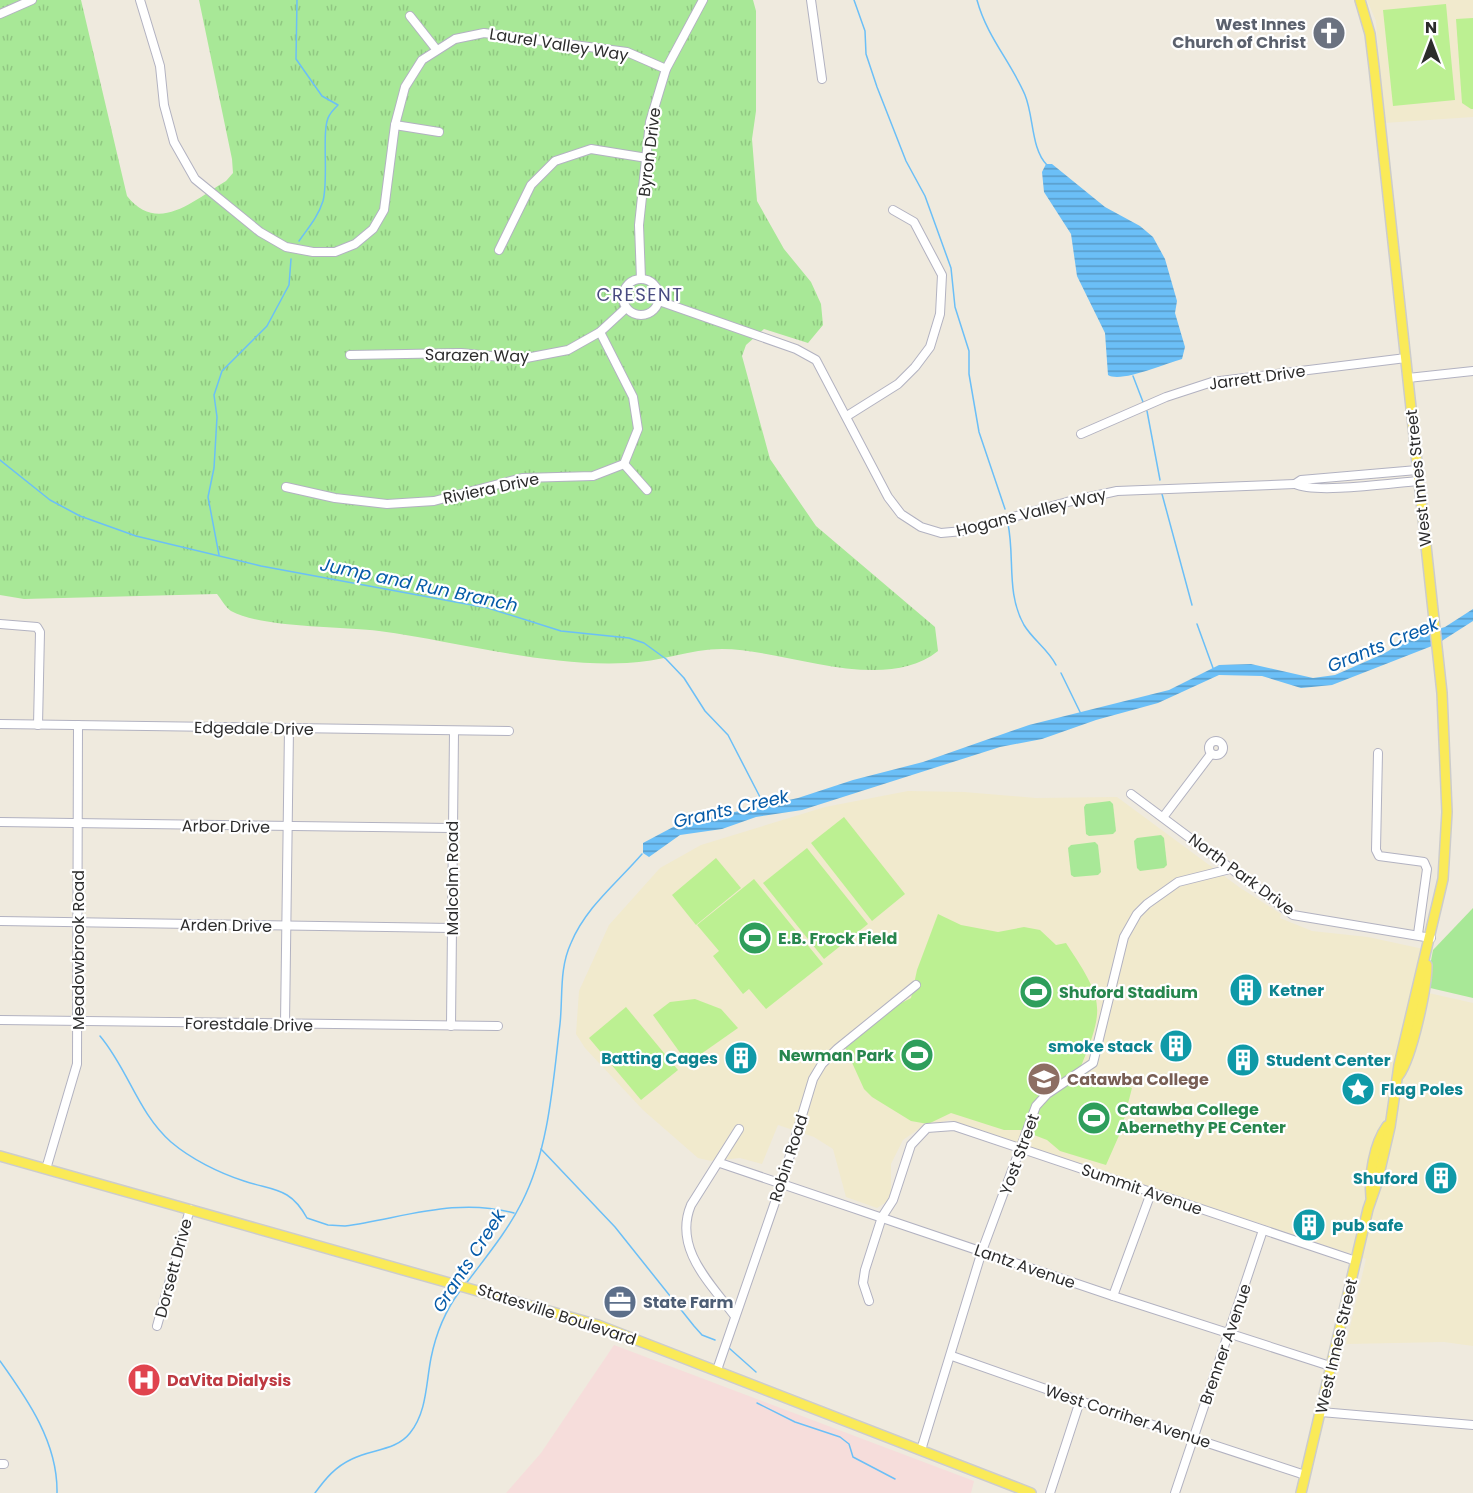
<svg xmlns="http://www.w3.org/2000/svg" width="1473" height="1493" viewBox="0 0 1473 1493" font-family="Poppins,sans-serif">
	<defs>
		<pattern id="grass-tufts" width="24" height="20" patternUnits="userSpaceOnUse" patternTransform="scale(1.5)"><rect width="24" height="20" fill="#a8e897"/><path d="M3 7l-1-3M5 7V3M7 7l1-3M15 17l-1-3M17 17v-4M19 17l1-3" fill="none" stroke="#91c782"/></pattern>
		<pattern id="water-rules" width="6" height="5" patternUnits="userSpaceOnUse" patternTransform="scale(1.5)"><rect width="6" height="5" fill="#6bbff7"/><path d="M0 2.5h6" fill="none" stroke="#589bc8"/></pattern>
	</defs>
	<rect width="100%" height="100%" fill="#efeade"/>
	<g fill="#f1eacd">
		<path d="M1367,0H1473V117L1384,123L1376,21Z"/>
		<path d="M908,791L964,792L1036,798L1117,797L1239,887L1281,914L1280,918L1312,931L1368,937L1428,950L1411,989L1473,1003V1346L1444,1342L1346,1344L1366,1259L950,1120L923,1126L903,1140L891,1164V1199L877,1208L846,1197L833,1149L814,1137L778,1125L762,1164L740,1158L711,1161L698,1158L643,1110L585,1048L576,1034L579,991L609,925L660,868L701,845L825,807Z"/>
	</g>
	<path fill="#f6dddb" d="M614,1345L974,1481L971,1493H506L541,1453Z"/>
	<path fill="url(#grass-tufts)" d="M0,0H81L127,196C158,235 194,200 226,181L233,173L232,159L199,0H753L756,11V111L752,139L757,201L784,249L811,282L821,304L823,325L808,343L764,329L746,345L742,356L770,459L816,526L935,627L938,651C883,695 786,649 722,649C690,649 659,662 627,663C544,667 461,642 379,631C342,626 262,628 231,611C226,608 221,599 217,594L24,599L0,595Z"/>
	<g fill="#a8e897">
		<path d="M1110,801L1113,804L1116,831L1113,834L1089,836L1086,834L1084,807L1086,804Z"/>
		<path d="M1161,835L1164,838L1167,865L1164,868L1140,871L1137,868L1134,841L1137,838Z"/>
		<path d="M1095,842L1098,845L1101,872L1098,875L1074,877L1071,875L1068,848L1071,845Z"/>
		<path d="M1473,908V998L1426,987L1433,950Z"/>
	</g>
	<g fill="#bcf092">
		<path d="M1446,4L1455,100L1393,106L1383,10Z"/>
		<path d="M1473,18V109H1471L1462,103L1456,19Z"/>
		<path d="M844,817L905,894L872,921L811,843Z"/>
		<path d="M807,848L868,924L824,959L763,883Z"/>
		<path d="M716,858L741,888L696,925L672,895Z"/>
		<path d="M754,879L823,964L766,1009L749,989L743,994L713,956L719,951L697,925Z"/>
		<path d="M938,914L961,925L998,932L1024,927L1040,930L1056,945L1066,943C1104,1001 1106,1006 1079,1071L1132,1088L1121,1131L1106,1165L1060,1151L1047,1140L1021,1130H1004L951,1113L928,1124L911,1121L872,1097L864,1089L844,1045L876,1016L911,998L917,970Z"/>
		<path d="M695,999L721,1009L738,1028L691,1061H686L653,1015L670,1002Z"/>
		<path d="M626,1007L678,1070L641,1100L589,1038Z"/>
	</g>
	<g fill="url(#water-rules)">
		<path d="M1046,164H1052L1105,207L1140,226L1153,237L1165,259L1177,301L1175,313L1185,347L1182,359C1164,364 1121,383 1108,375L1105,333L1077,276L1071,234L1044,192L1042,172Z"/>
		<path d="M1473,609V621L1437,644L1332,685L1301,688L1262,676L1219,675L1158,703L1096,720L1042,739L1000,747L802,810L756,817L722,829L680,835L649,857L643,853V843L675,826L756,807L760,803L765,805L798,798L853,780L923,762L1029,725L1169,690L1219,665L1251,664L1313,678L1335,675L1383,654L1414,636L1445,627Z"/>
	</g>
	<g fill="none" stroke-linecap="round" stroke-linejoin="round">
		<g stroke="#6bbff7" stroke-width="1.5">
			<path d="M297,0L296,59L322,96L338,105C335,108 331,112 329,116C321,129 329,179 323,201C318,217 308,228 299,241"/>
			<path d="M854,0L865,31L866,54L877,87L906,161L925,196L951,268L955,307L969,351V374L979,432L1005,509"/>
			<path d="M977,0C987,37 1011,62 1025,95C1034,117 1031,149 1047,165"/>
			<path d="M1133,376L1143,402"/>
			<path d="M1147,411L1160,480"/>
			<path d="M0,460L50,500L80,516L136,536L261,566L488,608L561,631L629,638L644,643L666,659L684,678L705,711L728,735L761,799L760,803"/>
			<path d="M1162,494L1192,605"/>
			<path d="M1008,524C1015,558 1006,593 1024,625C1033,640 1048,649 1056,665"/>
			<path d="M219,555L208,497L214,468L217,417L214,395L222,371L267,326L289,285L291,259"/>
			<path d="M1197,624L1213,668"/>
			<path d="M1061,673L1081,714"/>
			<path d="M100,1036C128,1069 138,1113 171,1142C191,1159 219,1173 244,1181C274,1191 290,1187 307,1218L328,1225L345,1226C403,1218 456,1197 514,1213"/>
			<path d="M541,1149L615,1227L694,1326L702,1335L715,1340"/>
			<path d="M465,1285C485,1258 507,1232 522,1202C549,1149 553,1082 560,1024C563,996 559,969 571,943C586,907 617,883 642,854"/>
			<path d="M729,1348L756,1372"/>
			<path d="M0,1361C28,1400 58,1443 57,1493"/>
			<path d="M757,1403L795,1422L840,1437L849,1444L853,1457L895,1479"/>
			<path d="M315,1493C326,1478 335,1467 352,1459C371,1449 396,1451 410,1433C427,1412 426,1383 431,1358C436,1333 445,1311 460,1291"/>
		</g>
		<defs>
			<g id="minor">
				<path d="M140,0L160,66L164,105L174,142L195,179L260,232L286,247L313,252H335L355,244L373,229L384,210L395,125L405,87L422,60L455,39L484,33L627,52L666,69"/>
				<path d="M811,0L822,79"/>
				<path d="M0,14L32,0"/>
				<path d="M410,16L436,49"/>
				<path d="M395,125L439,132"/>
				<path d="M499,250L531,185L555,161L591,149L647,158"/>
				<circle cx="641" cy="297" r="18"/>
				<path d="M641,279L639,225L650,122L666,69L703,0"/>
				<path d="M659,301L796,349L816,360L888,497L901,514L921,527L941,533L963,531L1067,502L1117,491L1295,484"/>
				<path d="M350,355L461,353L521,359L568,350L600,332L626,308"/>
				<path d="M1408,378L1473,371"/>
				<path d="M847,416L898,384L915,367L930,347L940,314L942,275L914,222L893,210"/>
				<path d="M1081,434L1166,397L1212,382L1406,358"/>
				<path d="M624,464L647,490"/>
				<path d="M1417,470L1301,480L1295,484C1316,494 1392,483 1419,481"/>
				<path d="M286,487L335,498L387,504L434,501L522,478L593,476L624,464L638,429L633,397L600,332"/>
				<path d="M0,624L37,627L40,632L38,725"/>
				<path d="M0,724L509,731"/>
				<circle cx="1216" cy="748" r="7"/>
				<path d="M1378,753L1376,850L1379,856L1424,862L1427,869L1418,934"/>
				<path d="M1131,794L1293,915L1431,938"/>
				<path d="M1164,816L1211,754"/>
				<path d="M0,822L451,828"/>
				<path d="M0,921L452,928"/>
				<path d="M0,1020L498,1026"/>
				<path d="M285,1024L289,728"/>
				<path d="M451,1026L454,731"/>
				<path d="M720,1163L1113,1296L1330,1366"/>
				<path d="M46,1169L77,1064L78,725"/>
				<path d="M1113,1296L1151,1193"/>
				<path d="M869,1301L863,1283L865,1270L882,1217L893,1200L911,1145L927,1128L954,1126L1356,1261"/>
				<path d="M734,1315C710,1283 673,1248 691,1205L739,1129"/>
				<path d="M157,1326L190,1209"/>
				<path d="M952,1356L1080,1401L1305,1475"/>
				<path d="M717,1370L782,1182L813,1079L822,1064L837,1049L916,985"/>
				<path d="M1321,1412L1473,1425"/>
				<path d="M921,1450L982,1251L1036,1106L1047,1094L1093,1063L1124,937L1137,914L1147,904L1178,882L1230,869"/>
				<path d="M0,1464H4"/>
				<path d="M1050,1493L1080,1401"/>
				<path d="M1175,1493L1263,1230"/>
			</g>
			<g id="major">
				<path d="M1399,1075C1412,1057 1427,988 1427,965"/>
				<path d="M0,1156L598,1325L1031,1493"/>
				<path d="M1371,1197C1369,1176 1374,1144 1387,1126"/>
				<path d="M1301,1493L1368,1209L1377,1183L1390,1127L1399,1065L1443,879L1447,812L1442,693L1374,67L1370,34L1360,0"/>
			</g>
		</defs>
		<use href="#minor" stroke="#b2b2c1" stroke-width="10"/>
		<use href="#major" stroke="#ccc" stroke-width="12"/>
		<use href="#minor" stroke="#fff" stroke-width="8"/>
		<use href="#major" stroke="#faea58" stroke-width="9"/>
	</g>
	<defs>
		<symbol id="church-disc" viewBox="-11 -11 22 22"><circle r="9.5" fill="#6b7280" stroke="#fff"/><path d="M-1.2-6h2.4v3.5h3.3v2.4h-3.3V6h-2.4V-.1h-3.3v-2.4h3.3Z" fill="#fff"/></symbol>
		<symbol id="stadium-disc" viewBox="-11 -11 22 22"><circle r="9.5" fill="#2e9e5b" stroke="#fff"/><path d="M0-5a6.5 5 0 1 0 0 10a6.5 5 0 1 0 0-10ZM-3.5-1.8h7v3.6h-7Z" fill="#fff"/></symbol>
		<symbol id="building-disc" viewBox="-11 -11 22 22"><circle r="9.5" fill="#0f9aa8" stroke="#fff"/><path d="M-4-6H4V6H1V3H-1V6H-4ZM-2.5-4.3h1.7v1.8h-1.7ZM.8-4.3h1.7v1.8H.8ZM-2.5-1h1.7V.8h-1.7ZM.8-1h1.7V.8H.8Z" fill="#fff"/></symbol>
		<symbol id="university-disc" viewBox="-11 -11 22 22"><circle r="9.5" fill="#8d6e63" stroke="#fff"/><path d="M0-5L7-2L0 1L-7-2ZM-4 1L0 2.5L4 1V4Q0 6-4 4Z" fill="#fff"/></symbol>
		<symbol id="sight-disc" viewBox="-11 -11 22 22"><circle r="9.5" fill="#0f9aa8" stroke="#fff"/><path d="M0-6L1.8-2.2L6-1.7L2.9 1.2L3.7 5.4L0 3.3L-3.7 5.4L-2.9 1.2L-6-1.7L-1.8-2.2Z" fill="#fff"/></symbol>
		<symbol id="office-disc" viewBox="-11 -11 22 22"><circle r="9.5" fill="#5c6f8a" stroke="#fff"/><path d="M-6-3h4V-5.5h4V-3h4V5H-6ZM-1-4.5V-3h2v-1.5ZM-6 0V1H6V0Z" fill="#fff"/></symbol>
		<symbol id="hospital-disc" viewBox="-11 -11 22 22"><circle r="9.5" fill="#e0444e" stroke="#fff"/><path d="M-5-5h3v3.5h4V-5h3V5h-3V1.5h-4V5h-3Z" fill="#fff"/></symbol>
	</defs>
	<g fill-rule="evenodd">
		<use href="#church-disc" x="1310" y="14" width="38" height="38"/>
		<use href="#stadium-disc" x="736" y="919" width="38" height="38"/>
		<use href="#building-disc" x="1227" y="971" width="38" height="38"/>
		<use href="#stadium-disc" x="1017" y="973" width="38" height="38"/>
		<use href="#building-disc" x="1157" y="1027" width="38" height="38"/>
		<use href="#stadium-disc" x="898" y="1036" width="38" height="38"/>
		<use href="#building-disc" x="722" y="1039" width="38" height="38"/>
		<use href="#building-disc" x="1224" y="1041" width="38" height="38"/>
		<use href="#university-disc" x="1025" y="1060" width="38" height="38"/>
		<use href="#sight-disc" x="1339" y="1070" width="38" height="38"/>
		<use href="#stadium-disc" x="1075" y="1099" width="38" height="38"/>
		<use href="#building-disc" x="1422" y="1159" width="38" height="38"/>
		<use href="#building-disc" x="1290" y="1206" width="38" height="38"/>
		<use href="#office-disc" x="601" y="1283" width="38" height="38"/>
		<use href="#hospital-disc" x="125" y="1361" width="38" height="38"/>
	</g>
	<g text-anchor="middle" stroke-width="4.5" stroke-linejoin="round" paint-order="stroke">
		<g font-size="16" font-weight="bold" fill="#5b616d" stroke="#fff" text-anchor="end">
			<text x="1306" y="30">West Innes<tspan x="1306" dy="18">Church of Christ</tspan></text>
		</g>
		<g font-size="16" fill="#2c2c2c" stroke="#fff">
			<text transform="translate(559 44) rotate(9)" y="6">Laurel Valley Way</text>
			<text transform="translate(649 152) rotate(-83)" y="6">Byron Drive</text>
			<text transform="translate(477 355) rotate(1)" y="6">Sarazen Way</text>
			<text transform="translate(1257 377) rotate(-8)" y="6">Jarrett Drive</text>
			<text transform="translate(1418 478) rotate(-96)" y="6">West Innes Street</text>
			<text transform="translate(491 488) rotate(-12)" y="6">Riviera Drive</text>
			<text transform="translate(1031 512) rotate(-14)" y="6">Hogans Valley Way</text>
			<text transform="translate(254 728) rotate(1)" y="6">Edgedale Drive</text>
			<text transform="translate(226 826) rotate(1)" y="6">Arbor Drive</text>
			<text transform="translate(1242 874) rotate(36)" y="6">North Park Drive</text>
			<text transform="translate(452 878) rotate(-90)" y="6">Malcolm Road</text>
			<text transform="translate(226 925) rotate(1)" y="6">Arden Drive</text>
			<text transform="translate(78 950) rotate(-90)" y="6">Meadowbrook Road</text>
			<text transform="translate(249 1024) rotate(1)" y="6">Forestdale Drive</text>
			<text transform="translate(1019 1154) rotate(-70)" y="6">Yost Street</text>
			<text transform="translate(788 1158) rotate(-72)" y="6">Robin Road</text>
			<text transform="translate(1142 1189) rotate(19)" y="6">Summit Avenue</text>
			<text transform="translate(1025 1266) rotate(19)" y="6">Lantz Avenue</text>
			<text transform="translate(173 1268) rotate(-75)" y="6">Dorsett Drive</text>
			<text transform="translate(557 1314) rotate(18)" y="6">Statesville Boulevard</text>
			<text transform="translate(1225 1344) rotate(-71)" y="6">Brenner Avenue</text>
			<text transform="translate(1336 1346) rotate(-77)" y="6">West Innes Street</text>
			<text transform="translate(1128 1416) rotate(18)" y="6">West Corriher Avenue</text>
		</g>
		<g font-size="16" font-weight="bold" fill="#27864d" stroke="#fff" text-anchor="start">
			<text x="778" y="944">E.B. Frock Field</text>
			<text x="1059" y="998">Shuford Stadium</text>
			<text x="894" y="1061" text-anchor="end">Newman Park</text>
			<text x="1117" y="1115">Catawba College<tspan x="1117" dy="18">Abernethy PE Center</tspan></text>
		</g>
		<g font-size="16" font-weight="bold" fill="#0d838f" stroke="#fff" text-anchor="start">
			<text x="1269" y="996">Ketner</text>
			<text x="1153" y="1052" text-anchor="end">smoke stack</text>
			<text x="718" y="1064" text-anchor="end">Batting Cages</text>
			<text x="1266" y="1066">Student Center</text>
			<text x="1381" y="1095">Flag Poles</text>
			<text x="1418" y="1184" text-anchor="end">Shuford</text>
			<text x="1332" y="1231">pub safe</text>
		</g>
		<g font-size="16" font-weight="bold" fill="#785e54" stroke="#fff" text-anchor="start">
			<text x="1067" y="1085">Catawba College</text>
		</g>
		<g font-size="16" font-weight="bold" fill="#4e5e75" stroke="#fff" text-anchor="start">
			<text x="643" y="1308">State Farm</text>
		</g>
		<g font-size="16" font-weight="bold" fill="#be3a42" stroke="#fff" text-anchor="start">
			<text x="167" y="1386">DaVita Dialysis</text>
		</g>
		<g font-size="18" letter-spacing="1.5" fill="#494b81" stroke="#fff">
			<text x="640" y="301">CRESENT</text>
		</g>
		<g font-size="18" font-style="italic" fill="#045aa8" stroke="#fff">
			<text transform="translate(419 585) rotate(12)" y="6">Jump and Run Branch</text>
			<text transform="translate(1383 645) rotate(-22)" y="6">Grants Creek</text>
			<text transform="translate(731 809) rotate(-13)" y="6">Grants Creek</text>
			<text transform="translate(469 1261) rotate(-57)" y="6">Grants Creek</text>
		</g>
	</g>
	<g transform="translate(1431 42)" stroke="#ffffff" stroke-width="4.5" paint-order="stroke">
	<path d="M0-4.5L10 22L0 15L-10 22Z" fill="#2c2c2c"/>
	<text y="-9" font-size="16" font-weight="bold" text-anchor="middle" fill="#2c2c2c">N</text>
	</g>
</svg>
